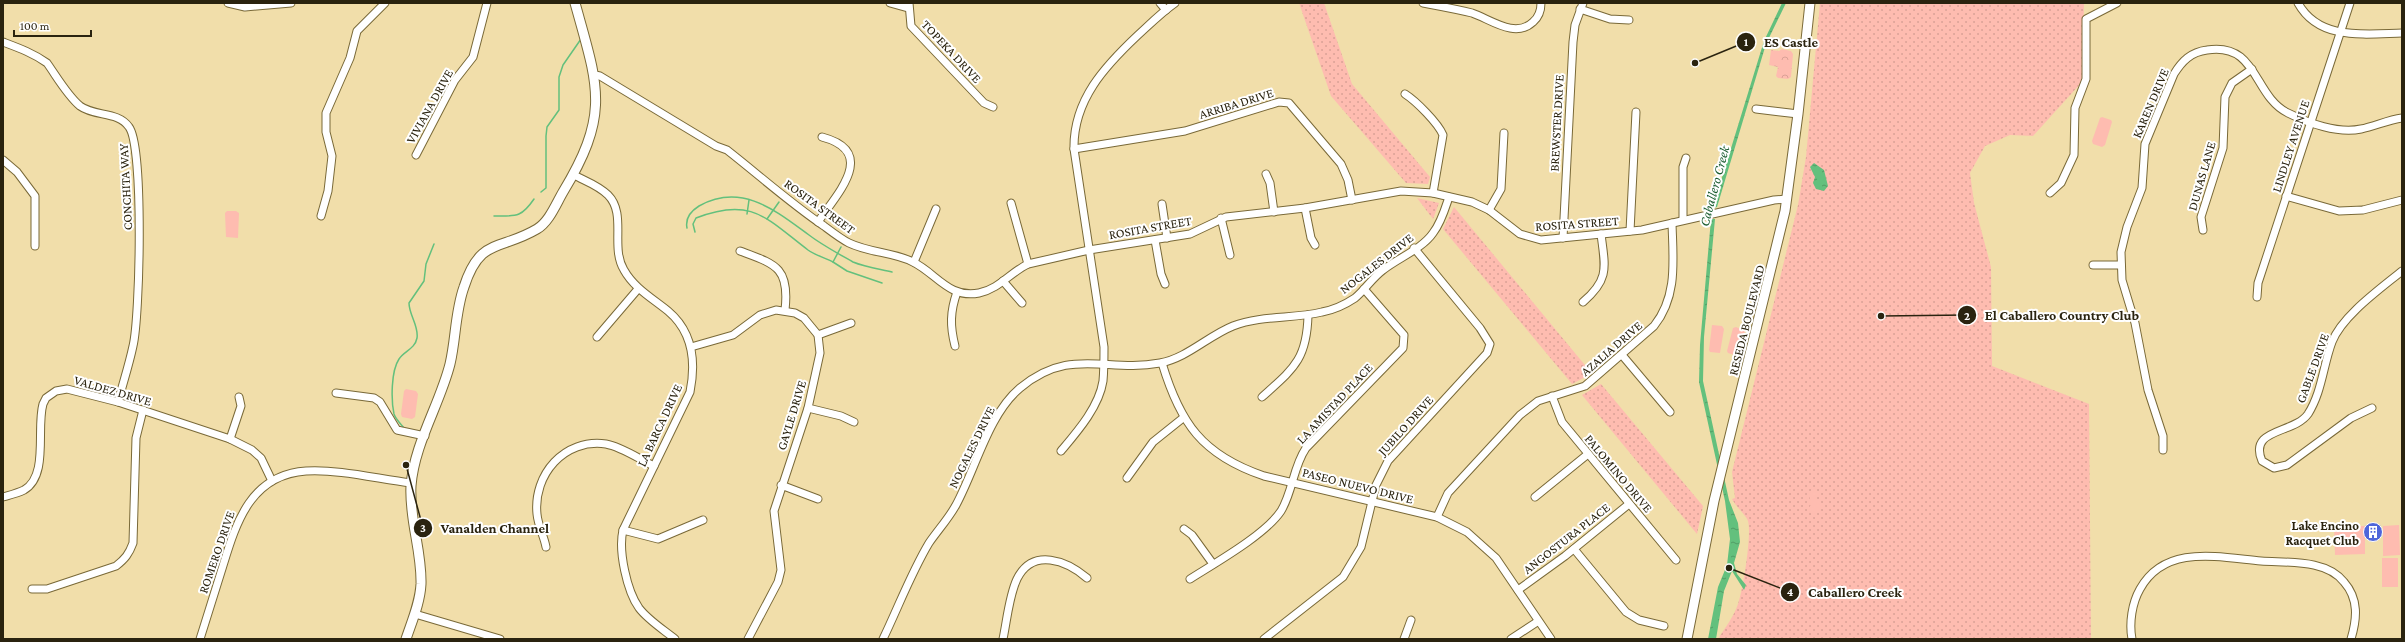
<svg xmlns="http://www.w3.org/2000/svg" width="2405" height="642" viewBox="0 0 2405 642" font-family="'Crimson Pro',serif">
	<defs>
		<pattern id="grass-dots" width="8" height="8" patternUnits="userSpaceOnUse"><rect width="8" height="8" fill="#febcb0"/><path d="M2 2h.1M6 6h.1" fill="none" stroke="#daa196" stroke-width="1.8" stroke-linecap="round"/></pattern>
		<pattern id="park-crowns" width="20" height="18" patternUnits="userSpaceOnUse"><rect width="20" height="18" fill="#febcb0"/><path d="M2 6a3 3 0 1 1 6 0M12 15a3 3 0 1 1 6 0" fill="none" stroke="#daa196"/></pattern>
		<pattern id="water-ripples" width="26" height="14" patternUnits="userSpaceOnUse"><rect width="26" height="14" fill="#63c07d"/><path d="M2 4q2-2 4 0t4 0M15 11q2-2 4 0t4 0" fill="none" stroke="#529c65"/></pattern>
	</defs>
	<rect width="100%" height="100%" fill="#f1deaa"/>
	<g fill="url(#grass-dots)">
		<path d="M1299,3H1324L1352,84L1430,177L1428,184L1406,183L1331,96Z"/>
		<path d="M1820,3H2084L2082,82L2033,136L2010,135L1985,146L1970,173L1974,203L1991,267L1992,366L2089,404L2091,639H1718C1725,628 1734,616 1738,604C1743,590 1752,534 1748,521C1746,515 1736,507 1732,499L1735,498L1732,472L1798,205L1806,157Z"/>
		<path d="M1417,198L1439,203L1433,219Z"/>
		<path d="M1454,207L1589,370L1591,374L1572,384L1443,229Z"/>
		<path d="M1601,384L1703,506L1697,534L1582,395Z"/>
	</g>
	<path fill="url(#park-crowns)" d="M1782,49L1791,51L1793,54L1791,77L1788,79L1778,78L1776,76L1778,67L1769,65L1771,50L1779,51Z"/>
	<g fill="#febcb0">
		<path d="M2102,117L2111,120L2112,122L2105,145L2102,147L2093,144L2092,141L2100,118Z"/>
		<path d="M227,211H236L239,213L238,238L226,237L225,213Z"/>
		<path d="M1712,325L1722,326L1724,329L1720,353L1710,352L1709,350Z"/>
		<path d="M1736,327L1745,331L1738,356L1728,353L1727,351L1733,328Z"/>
		<path d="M406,389L416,391L418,394L415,417L412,419L402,417L401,414L404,391Z"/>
		<path d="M1813,487L1817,490L1816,503L1821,506V510L1812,514L1808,511L1811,504L1809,494Z"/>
		<path d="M2399,525L2400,555L2383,556V526Z"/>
		<path d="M2334,526H2365V554L2335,555Z"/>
		<rect x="2382" y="558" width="16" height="29"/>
	</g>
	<g fill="url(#water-ripples)">
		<path d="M1782,3H1786L1766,44L1717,207L1713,208L1712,204L1720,184L1764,41Z"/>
		<path d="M1814,163L1824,170L1828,186L1824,191L1816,189L1813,183L1815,177L1810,167Z"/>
		<path d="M1711,219H1715L1704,337L1703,381L1729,500L1738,523L1740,542L1734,563L1737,574L1746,585L1744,590L1732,571L1724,591L1716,639H1708L1718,587L1727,565L1730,539L1725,501L1699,382L1700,345Z"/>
	</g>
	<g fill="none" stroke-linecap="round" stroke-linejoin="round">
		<g stroke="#63c07d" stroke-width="1.5">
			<path d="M541,192L546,188V136L547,127L559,110V77L563,65L581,39"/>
			<path d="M747,214L749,200"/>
			<path d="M494,216C516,216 521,218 534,199"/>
			<path d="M767,219L779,202"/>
			<path d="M687,228C685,218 691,211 699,206C742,182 776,211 809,235C822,245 839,254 853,262C865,267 879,269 892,272"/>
			<path d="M695,232L693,224L696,218C752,196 767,219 808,250C815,255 825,258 833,262L841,247"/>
			<path d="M833,262L847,271L882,283"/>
			<path d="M405,429C401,424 396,420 394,414C391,400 391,371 399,359C404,351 415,349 417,338C419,326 409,315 409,303L424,281L426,264L434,244"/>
		</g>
		<defs>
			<g id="minor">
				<path d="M228,3L245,7L291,3"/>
				<path d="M890,3L908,8"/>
				<path d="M909,3L911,26L984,103L993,107"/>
				<path d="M1160,3L1166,10"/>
				<path d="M1423,3C1439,6 1456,9 1472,13C1490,19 1515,39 1533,22C1539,17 1541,11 1541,3"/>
				<path d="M2298,3C2319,41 2365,34 2402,33"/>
				<path d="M1580,9L1610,19L1629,20"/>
				<path d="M3,42C19,48 33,53 47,63C57,77 67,95 80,106C95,117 118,111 129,127C144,147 140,317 133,346C129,365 123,383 118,402"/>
				<path d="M595,75L600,76L716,146L727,150C759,175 790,203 824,226C832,232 841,239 849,243C870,253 893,252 913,262C936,273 949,299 979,293C999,289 1011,272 1028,264L1089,250L1190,234L1226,217L1305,208L1401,191L1433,193L1472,202L1489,210L1520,234L1541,240L1642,230L1774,200L1787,199"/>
				<path d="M1405,94C1416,101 1438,123 1443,135L1433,193"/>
				<path d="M1756,109L1798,114"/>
				<path d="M1074,149L1185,131L1279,102L1289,103L1341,164L1348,180L1352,200"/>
				<path d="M416,155L455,80L473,57L487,3"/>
				<path d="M3,160L17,172L35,196V246"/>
				<path d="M1266,174L1270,183L1274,212"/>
				<path d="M574,175C585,181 598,185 608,195C627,214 610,247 624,270C634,288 652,298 668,311C693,332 696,362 690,392L623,530C618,551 627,591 639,608C648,620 664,630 675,639"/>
				<path d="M2050,193L2061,183L2074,155L2075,108L2086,79V19L2117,3"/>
				<path d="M2286,196L2339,211L2363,210L2402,200"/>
				<path d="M1011,203L1028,264"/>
				<path d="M1162,204L1167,238"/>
				<path d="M1305,208L1311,238L1315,245"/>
				<path d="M1489,210L1501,189L1504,133"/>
				<path d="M321,216L328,191L332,156L326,132V113L350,58L357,31L385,3"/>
				<path d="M1221,218L1230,255"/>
				<path d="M1683,220V167L1686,158"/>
				<path d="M818,222C836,195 879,152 822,137"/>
				<path d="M2203,230L2201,217L2223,148L2225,97L2232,83L2252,69"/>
				<path d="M1630,231L1636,112"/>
				<path d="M1563,238L1573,42L1575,25L1583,3"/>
				<path d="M1155,240L1161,274L1165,284"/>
				<path d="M740,251C775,264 790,267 785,310"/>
				<path d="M914,262L936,209"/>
				<path d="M2093,265H2121"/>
				<path d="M1003,281L1022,303"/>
				<path d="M2257,297L2258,283L2350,3"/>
				<path d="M1583,302C1610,279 1605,267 1601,234"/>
				<path d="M818,335L851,323"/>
				<path d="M597,337L638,289"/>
				<path d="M955,346C950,326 950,312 957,292"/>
				<path d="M691,347L733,335L760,315L776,310L795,313L804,318L818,335L820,353L808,408L774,511L781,570L778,582L748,639"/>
				<path d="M1622,355L1670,412"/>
				<path d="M1162,363C1180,423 1202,455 1264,476L1437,517L1467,532L1496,558L1551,639"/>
				<path d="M336,393L374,398L380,402L397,430L425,436"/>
				<path d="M1552,396L1562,422L1676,560"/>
				<path d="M1262,397C1293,369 1307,360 1308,315"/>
				<path d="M808,408L841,416L854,422"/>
				<path d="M2372,408L2351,418L2287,465L2274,468L2262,461C2248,428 2294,434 2308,414C2322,392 2323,366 2332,342C2342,316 2380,289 2402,271"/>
				<path d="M230,439L241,406L239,397"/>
				<path d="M2163,450V436L2148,390L2135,323L2122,280L2121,252L2127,227L2142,188L2145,144L2174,74C2182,61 2191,52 2207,50C2258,42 2253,96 2288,113C2308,123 2338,134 2361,129C2375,126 2388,120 2402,118"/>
				<path d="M1061,451C1077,432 1099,407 1103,381C1104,370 1104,358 1104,347L1074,149C1073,100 1105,66 1138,35C1150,24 1162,12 1175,3"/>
				<path d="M1127,478L1153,442L1183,418"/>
				<path d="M781,485L818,499"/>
				<path d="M3,497C10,495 18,493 24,490C49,476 36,428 43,404L46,398L56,391L67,389L118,402L230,439L252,450L261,458L272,481"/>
				<path d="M1535,497L1588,454"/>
				<path d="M1437,517L1448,493L1520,415L1538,401L1585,386L1654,326C1678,296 1673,260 1672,223"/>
				<path d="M1184,529L1192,535L1213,564"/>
				<path d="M623,530L658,539L703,520"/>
				<path d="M546,547C544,536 538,526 537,514C533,475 564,438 606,444C622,447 639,459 654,466"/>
				<path d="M1574,549L1626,612L1639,620L1664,626"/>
				<path d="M1190,579C1215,563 1265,535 1281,511C1293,491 1293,467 1306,448L1403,348L1404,335L1364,289"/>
				<path d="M32,589H47L116,566C125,559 129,554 133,543L136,438L143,410"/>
				<path d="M1518,590L1565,556L1629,504"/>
				<path d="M415,614L500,639"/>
				<path d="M200,639C207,617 214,595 221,572C235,527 248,475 306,471C339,469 378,479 411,483"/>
				<path d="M883,639C898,608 911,573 929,543C938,530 949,518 956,505C976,468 988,415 1020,388C1070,346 1106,373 1160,363C1187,358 1208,336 1233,326C1262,315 1293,319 1322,312C1333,310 1346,304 1355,298C1365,290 1372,278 1383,270C1398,258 1422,249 1433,233C1441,223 1445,209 1449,197"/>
				<path d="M1003,639C1007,620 1009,596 1017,579C1033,547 1067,561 1087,578"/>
				<path d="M1264,639L1343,577L1361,547L1376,485L1388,461L1487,353L1490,344L1480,328L1414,248"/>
				<path d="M1404,639L1411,620"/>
				<path d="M1511,639L1537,622"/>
				<path d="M2132,639C2129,623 2132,603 2140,589C2165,544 2218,557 2261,561C2288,563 2326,559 2344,582C2359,599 2357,619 2351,639"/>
			</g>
			<g id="major">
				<path d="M406,639C412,621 420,603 421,584C422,551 409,519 411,486C414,444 440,404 450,364C456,339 455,312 464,287C480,237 500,251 537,229C549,222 556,204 563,192C611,113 598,86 575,3"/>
				<path d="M1687,639L1714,501L1785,211L1798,114L1810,3"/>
			</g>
		</defs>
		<use href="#minor" stroke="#796938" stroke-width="9"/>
		<use href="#major" stroke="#796938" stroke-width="11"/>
		<use href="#minor" stroke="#fff" stroke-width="7"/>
		<use href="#major" stroke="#fff" stroke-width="9"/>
	</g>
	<defs>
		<symbol id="building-disc" viewBox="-11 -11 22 22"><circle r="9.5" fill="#4e65da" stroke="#fff"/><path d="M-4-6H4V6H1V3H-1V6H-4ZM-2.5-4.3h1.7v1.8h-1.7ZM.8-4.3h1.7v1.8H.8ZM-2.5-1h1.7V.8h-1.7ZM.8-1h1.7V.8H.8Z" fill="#fff"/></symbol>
	</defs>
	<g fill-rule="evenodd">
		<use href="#building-disc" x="2362" y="521" width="22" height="22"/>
	</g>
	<g text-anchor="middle" stroke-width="4" stroke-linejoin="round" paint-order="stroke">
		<g font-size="13" fill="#2a230f" stroke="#fff">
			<text transform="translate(952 51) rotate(47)" y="5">TOPEKA DRIVE</text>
			<text transform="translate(1236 103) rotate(-17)" y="5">ARRIBA DRIVE</text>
			<text transform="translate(2150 103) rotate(-67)" y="5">KAREN DRIVE</text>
			<text transform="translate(429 106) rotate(-61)" y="5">VIVIANA DRIVE</text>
			<text transform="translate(1556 123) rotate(-87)" y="5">BREWSTER DRIVE</text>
			<text transform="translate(2290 146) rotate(-72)" y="5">LINDLEY AVENUE</text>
			<text transform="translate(2201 176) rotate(-74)" y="5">DUNAS LANE</text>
			<text transform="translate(125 187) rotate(-93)" y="5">CONCHITA WAY</text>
			<text transform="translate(820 206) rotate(36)" y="5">ROSITA STREET</text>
			<text transform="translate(1577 223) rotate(-4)" y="5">ROSITA STREET</text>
			<text transform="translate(1150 227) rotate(-10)" y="5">ROSITA STREET</text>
			<text transform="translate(1376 263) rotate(-38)" y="5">NOGALES DRIVE</text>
			<text transform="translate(1746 320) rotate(-76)" y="5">RESEDA BOULEVARD</text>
			<text transform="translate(1611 348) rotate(-41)" y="5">AZALIA DRIVE</text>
			<text transform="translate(2312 368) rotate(-70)" y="5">GABLE DRIVE</text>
			<text transform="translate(113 390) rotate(16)" y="5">VALDEZ DRIVE</text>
			<text transform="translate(1334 403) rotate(-47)" y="5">LA AMISTAD PLACE</text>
			<text transform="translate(791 415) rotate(-73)" y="5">GAYLE DRIVE</text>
			<text transform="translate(659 425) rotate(-65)" y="5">LA BARCA DRIVE</text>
			<text transform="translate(1405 425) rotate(-48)" y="5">JUBILO DRIVE</text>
			<text transform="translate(971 447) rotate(-64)" y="5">NOGALES DRIVE</text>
			<text transform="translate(1619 473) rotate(50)" y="5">PALOMINO DRIVE</text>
			<text transform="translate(1358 485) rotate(14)" y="5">PASEO NUEVO DRIVE</text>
			<text transform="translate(1566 538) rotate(-38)" y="5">ANGOSTURA PLACE</text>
			<text transform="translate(216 552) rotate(-71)" y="5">ROMERO DRIVE</text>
		</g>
		<g font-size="13" font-weight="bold" fill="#2a230f" stroke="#fff" text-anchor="end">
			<text x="2359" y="530">Lake Encino<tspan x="2359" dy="15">Racquet Club</tspan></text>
		</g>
		<g font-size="14" font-style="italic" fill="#1a5c30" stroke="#fff">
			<text transform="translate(1714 186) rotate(-75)" y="5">Caballero Creek</text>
		</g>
	</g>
	<path fill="none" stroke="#2a230f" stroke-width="1.5" d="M1695 63L1746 42M1881 316L1967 315M406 465L423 528M1729 568L1790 592"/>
	<g fill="#2a230f" stroke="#fff" stroke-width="1.5">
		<circle cx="1695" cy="63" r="4"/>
		<circle cx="1881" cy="316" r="4"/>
		<circle cx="406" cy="465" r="4"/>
		<circle cx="1729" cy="568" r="4"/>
		<circle cx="1746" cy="42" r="10"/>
		<circle cx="1967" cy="315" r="10"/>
		<circle cx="423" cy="528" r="10"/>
		<circle cx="1790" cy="592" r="10"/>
	</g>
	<g font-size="12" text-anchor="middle" font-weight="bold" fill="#fff">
		<text x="1746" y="46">1</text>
		<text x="1967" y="320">2</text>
		<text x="423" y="532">3</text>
		<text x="1790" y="596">4</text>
	</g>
	<g font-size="14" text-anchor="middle" font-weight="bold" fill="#2a230f" stroke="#fff" stroke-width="4" stroke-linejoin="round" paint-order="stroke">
		<text x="1791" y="47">ES Castle</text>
		<text x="2062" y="320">El Caballero Country Club</text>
		<text x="495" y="533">Vanalden Channel</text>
		<text x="1855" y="597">Caballero Creek</text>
	</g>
	<rect width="2405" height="642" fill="none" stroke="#2a230f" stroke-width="8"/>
	<path d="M14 30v6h77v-6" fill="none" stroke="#2a230f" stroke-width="2"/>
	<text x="20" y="30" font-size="12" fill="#2a230f" stroke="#ffffff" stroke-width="3" paint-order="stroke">100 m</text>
</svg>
